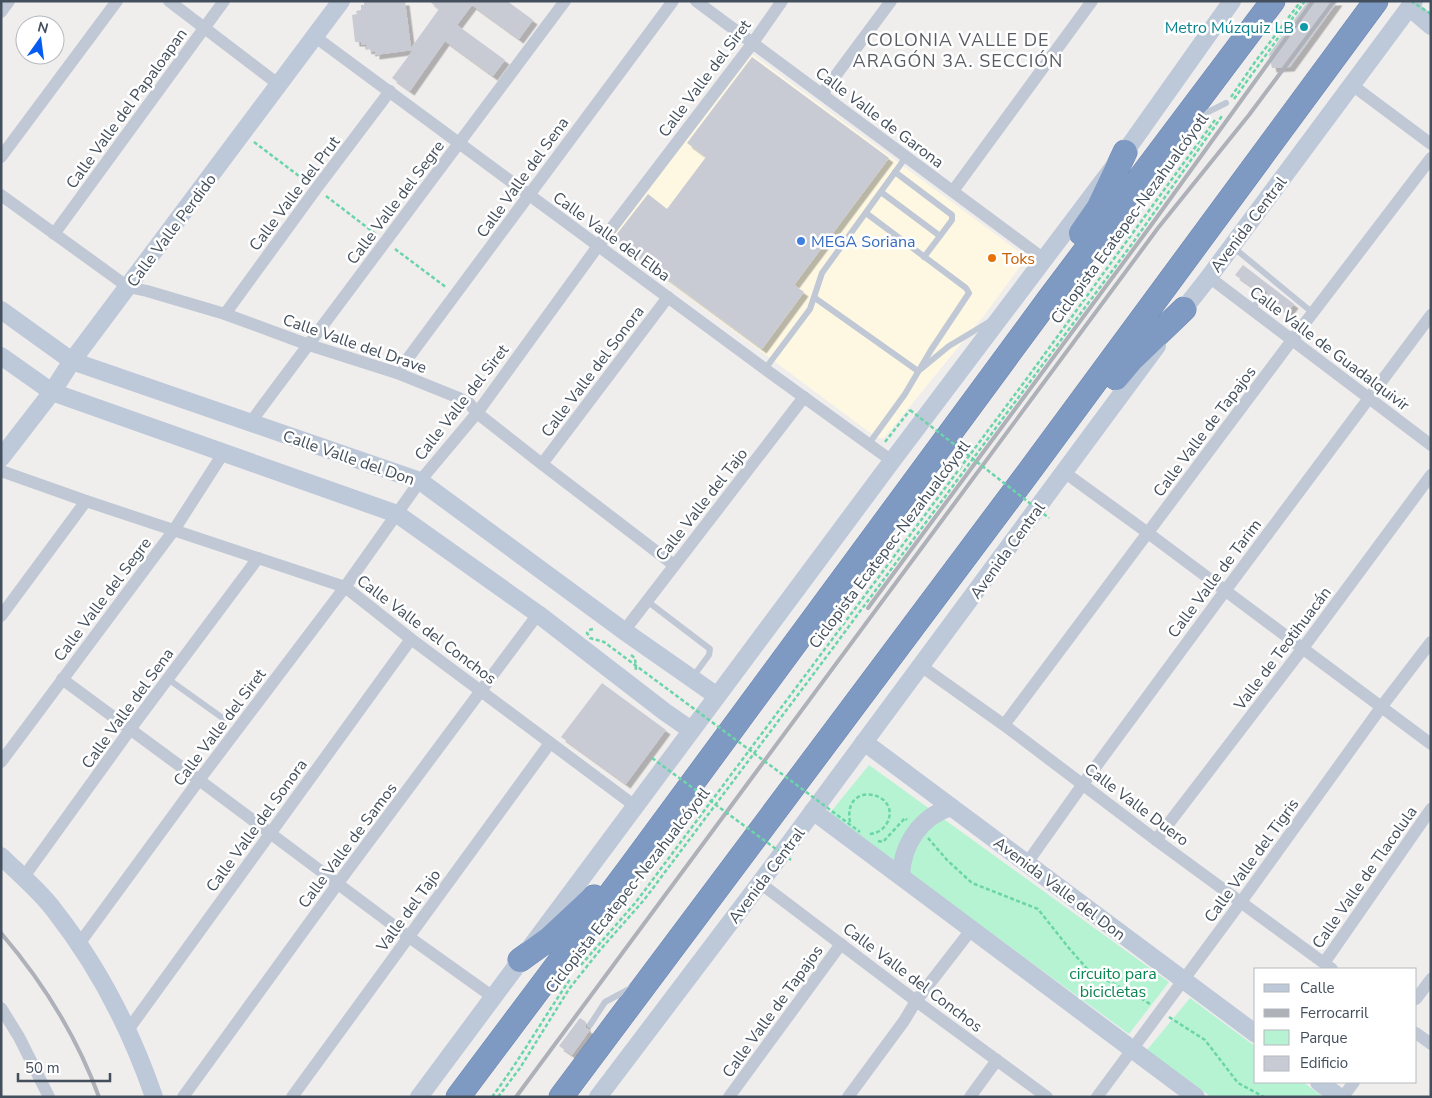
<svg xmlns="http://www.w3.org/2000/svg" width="1432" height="1098" viewBox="0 0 1432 1098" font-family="'Nunito Sans',sans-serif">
	<defs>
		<filter id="shadow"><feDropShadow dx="4.5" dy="4.5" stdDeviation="0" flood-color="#0004"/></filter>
	</defs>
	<rect width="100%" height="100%" fill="#f0eded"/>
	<path fill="#fef8e3" d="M750,53L1022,254L1024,261L986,313L884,438H877L611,239Z"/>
	<g fill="#b6f3d2">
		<path d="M869,765L1169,982L1129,1034L829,814Z"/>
		<path d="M1190,998L1256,1047V1082H1303L1323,1097H1211L1147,1050Z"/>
	</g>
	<g fill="#c8cbd4" filter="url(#shadow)">
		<path d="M364,1H405L411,48L439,9L429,1H507L533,20L519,39L472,5L457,25L505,60L493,76L445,41L410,91L392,78L413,50L375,55V51L371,52L370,49L367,50L366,44L361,45V42H355L352,15L357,14L356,11L361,10V5H364Z"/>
		<path d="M1308,1H1338L1290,67L1272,68L1269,54Z"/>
		<path d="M752,57L889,158L794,285L804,292L762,349L613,239L648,194L667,209L706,157L687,143Z"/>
		<path d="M1243,265L1294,304L1287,313L1267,298L1268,294L1266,291L1262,290L1259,292L1235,275Z"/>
		<path d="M602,683L666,730L626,784L561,737Z"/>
		<path d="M580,1018L586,1022V1028L590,1030L572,1055L559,1046Z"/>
	</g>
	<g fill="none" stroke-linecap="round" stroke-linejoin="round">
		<defs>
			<g id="highway">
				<path d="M1081,233L1099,207L1125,152"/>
				<path d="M1116,378L1132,359L1184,309"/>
				<path d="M520,960L549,939L594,897"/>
				<path d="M458,1097L629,869L1049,299L1273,1"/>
				<path d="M561,1097L1031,469L1376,1"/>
			</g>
		</defs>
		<use href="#highway" stroke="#6a85ae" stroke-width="25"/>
		<g stroke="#6ad5a8" stroke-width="2.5" stroke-dasharray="4 2.5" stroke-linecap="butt">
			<path d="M1231,97L1255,62L1301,1"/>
			<path d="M1234,99L1305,1"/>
			<path d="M254,142L307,182"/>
			<path d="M326,196L377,235"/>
			<path d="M395,249L447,288"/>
			<path d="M885,442L910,410"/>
			<path d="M631,655L635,658L636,670"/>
			<path d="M850,822C842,779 903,792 887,823C883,830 876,834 868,834"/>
			<path d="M928,838L947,860L972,883L1038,909L1068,947L1089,971L1139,997L1150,1004"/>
			<path d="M878,841L883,842L905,818L907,820"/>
			<path d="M581,965L636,902L1025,381L1215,120"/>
			<path d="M1169,1017L1205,1040L1238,1083L1264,1097"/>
			<path d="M492,1097C521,1058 544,1017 571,978"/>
			<path d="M498,1097L520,1068L569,989L600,950L644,900L827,656L1132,244L1222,116"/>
		</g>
		<g stroke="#bfc8d4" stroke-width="6">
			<path d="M1176,143L1183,141L1202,115L1226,103"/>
			<path d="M895,172L952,215V220L940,236"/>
			<path d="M881,192L940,236L924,257"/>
			<path d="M866,213L966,288L969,293L931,350L905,394L868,445"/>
			<path d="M1233,247L1313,313"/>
			<path d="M815,298L918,371"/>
			<path d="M1252,309L1263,295"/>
			<path d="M765,369L810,309L822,273L906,157"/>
			<path d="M921,369L949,346L989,322"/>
			<path d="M647,601L710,649L709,655L692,678"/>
			<path d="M168,679L224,719"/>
			<path d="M590,1025L605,1002L633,987"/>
		</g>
		<g stroke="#bfc8d4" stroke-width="12">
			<path d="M169,1L278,84"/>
			<path d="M696,1L1044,259"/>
			<path d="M1,12L9,1"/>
			<path d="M314,36L765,369L892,461"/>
			<path d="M1352,85L1431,144"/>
			<path d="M822,94L891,1"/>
			<path d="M1,157L117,1"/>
			<path d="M953,191L1092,1"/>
			<path d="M1,195L128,287L147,291L225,314L309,345L397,373L459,398L469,403L477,413L542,464L674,565"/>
			<path d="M54,234L224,1"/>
			<path d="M1209,277L1431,445"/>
			<path d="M225,314L316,189L390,91"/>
			<path d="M397,373L673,1"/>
			<path d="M250,423L565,1"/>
			<path d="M542,464L668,297"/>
			<path d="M1,471L86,501L345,587L411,639L635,806"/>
			<path d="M1064,472L1148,533L1431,744"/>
			<path d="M1,616L86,501"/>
			<path d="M624,631L804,397"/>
			<path d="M921,666L1004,725L1156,840L1332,969"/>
			<path d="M62,679L199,780L409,937L493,997"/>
			<path d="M1004,725L1292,340L1431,158"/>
			<path d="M1,762L174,530L224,452"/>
			<path d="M1156,840L1303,648L1431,475"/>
			<path d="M1027,863L1083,784L1225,591L1431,315"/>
			<path d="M23,878L137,720L258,558"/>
			<path d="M760,883L916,1001L1047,1097"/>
			<path d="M79,944L199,780L345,587L420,481L477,413L598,246L752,44L782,1"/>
			<path d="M1324,963L1431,809"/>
			<path d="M1416,999L1431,979"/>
			<path d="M1,1008L19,1037L49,1097"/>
			<path d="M128,1030L411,639"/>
			<path d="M1416,1033L1431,1044"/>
			<path d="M183,1097L344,875L538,614"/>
			<path d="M292,1097L550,743"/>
			<path d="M729,1097L841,944"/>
			<path d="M848,1097L904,1021L916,1001L971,930"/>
			<path d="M970,1097L997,1060"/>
			<path d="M1097,1097L1241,902L1382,706L1431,642"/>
			<path d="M1343,1097L1354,1082"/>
		</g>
		<g stroke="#bdc8d9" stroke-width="18">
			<path d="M1410,8L1431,26"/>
			<path d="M1,310L72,361L420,481L624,631L717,696"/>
			<path d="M1176,319L1209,277L1414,1"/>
			<path d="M1,356L52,392L397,514L538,614L665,712L691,730"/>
			<path d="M1,458L52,392L72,361L341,1"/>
			<path d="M864,742L1256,1034"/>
			<path d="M813,811L1196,1097"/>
			<path d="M1,856C18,873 40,891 54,910C98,966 131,1030 154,1097"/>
			<path d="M901,876C902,845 920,817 951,807"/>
			<path d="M1319,1082L1339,1097"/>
			<path d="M419,1097L892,461L1125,152L1232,1"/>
			<path d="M598,1097L760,883L1157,346"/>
		</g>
		<use href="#highway" stroke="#7f9ac2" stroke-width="24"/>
		<g stroke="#aeb1b8" stroke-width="4">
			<path d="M868,608L1152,224L1313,1"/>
			<path d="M1,933C43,982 77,1037 99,1097"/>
			<path d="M516,1097L1158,228L1249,115L1334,1"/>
		</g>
		<g stroke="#6ad5a8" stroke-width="2.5" stroke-dasharray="4 2.5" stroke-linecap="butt">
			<path d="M1411,1L1431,14"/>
			<path d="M910,410L1049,518"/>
			<path d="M593,629L589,630L587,633L590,638L604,642L860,832"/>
			<path d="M652,758L791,860"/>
		</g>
	</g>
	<circle fill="#0f9aa8" stroke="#fff" stroke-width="2" cx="1304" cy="27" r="5"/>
	<circle fill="#3f7fe0" stroke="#fff" stroke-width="2" cx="801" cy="241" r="5"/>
	<circle fill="#e8710a" stroke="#fff" stroke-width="2" cx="992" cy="258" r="5"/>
	<g text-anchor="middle" stroke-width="5" stroke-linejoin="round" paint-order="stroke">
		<g font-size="16" fill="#0d838f" stroke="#fff" text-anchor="end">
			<text x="1294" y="33">Metro Múzquiz LB</text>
		</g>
		<g font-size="16" fill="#434f5c" stroke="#fff">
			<text transform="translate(704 78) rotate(-53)" y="6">Calle Valle del Siret</text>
			<text transform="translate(126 108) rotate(-54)" y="6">Calle Valle del Papaloapan</text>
			<text transform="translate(880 117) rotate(37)" y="6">Calle Valle de Garona</text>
			<text transform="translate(522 177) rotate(-54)" y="6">Calle Valle del Sena</text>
			<text transform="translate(294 193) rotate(-53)" y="6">Calle Valle del Prut</text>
			<text transform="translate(395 202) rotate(-53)" y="6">Calle Valle del Segre</text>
			<text transform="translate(1129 218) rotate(-54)" y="6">Ciclopista Ecatepec-Nezahualcóyotl</text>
			<text transform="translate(1248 224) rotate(-53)" y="6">Avenida Central</text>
			<text transform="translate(171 230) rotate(-53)" y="6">Calle Valle Perdido</text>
			<text transform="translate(612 236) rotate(36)" y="6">Calle Valle del Elba</text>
			<text transform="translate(355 343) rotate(19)" y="6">Calle Valle del Drave</text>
			<text transform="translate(1330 348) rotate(37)" y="6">Calle Valle de Guadalquivir</text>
			<text transform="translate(592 371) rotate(-53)" y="6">Calle Valle del Sonora</text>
			<text transform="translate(461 402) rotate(-52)" y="6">Calle Valle del Siret</text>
			<text transform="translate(1204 431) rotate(-53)" y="6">Calle Valle de Tapajos</text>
			<text transform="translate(349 457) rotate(19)" y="6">Calle Valle del Don</text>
			<text transform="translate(701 504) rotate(-52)" y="6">Calle Valle del Tajo</text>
			<text transform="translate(889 544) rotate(-53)" y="6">Ciclopista Ecatepec-Nezahualcóyotl</text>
			<text transform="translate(1007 550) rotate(-54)" y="6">Avenida Central</text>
			<text transform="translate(1214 578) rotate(-53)" y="6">Calle Valle de Tarim</text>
			<text transform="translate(102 599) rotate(-53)" y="6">Calle Valle del Segre</text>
			<text transform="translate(427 629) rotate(37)" y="6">Calle Valle del Conchos</text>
			<text transform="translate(1282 648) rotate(-53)" y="6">Valle de Teotihuacán</text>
			<text transform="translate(127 708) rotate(-54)" y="6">Calle Valle del Sena</text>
			<text transform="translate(219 727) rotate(-53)" y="6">Calle Valle del Siret</text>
			<text transform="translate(1137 804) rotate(37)" y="6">Calle Valle Duero</text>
			<text transform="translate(256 825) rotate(-54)" y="6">Calle Valle del Sonora</text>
			<text transform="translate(347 845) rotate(-53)" y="6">Calle Valle de Samos</text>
			<text transform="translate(1251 860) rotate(-54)" y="6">Calle Valle del Tigris</text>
			<text transform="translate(766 875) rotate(-53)" y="6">Avenida Central</text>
			<text transform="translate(1364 877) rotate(-55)" y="6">Calle Valle de Tlacolula</text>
			<text transform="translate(1060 888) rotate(37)" y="6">Avenida Valle del Don</text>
			<text transform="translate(627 890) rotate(-52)" y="6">Ciclopista Ecatepec-Nezahualcóyotl</text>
			<text transform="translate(408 910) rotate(-54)" y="6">Valle del Tajo</text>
			<text transform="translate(913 977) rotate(37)" y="6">Calle Valle del Conchos</text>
			<text transform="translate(772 1011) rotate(-54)" y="6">Calle Valle de Tapajos</text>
		</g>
		<g font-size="16" fill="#366cbe" stroke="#fff" text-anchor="start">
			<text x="811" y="247">MEGA Soriana</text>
		</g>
		<g font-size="16" fill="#c56008" stroke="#fff" text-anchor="start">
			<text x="1002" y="264">Toks</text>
		</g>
		<g font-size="16" fill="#0d8552" stroke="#fff">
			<text x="1113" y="979">circuito para<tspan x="1113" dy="18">bicicletas</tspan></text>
		</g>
		<g font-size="18" letter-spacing="1" fill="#595d63" stroke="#fff">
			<text x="958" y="46">COLONIA VALLE DE<tspan x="958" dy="21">ARAGÓN 3A. SECCIÓN</tspan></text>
		</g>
	</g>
	<rect width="1432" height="1098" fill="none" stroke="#434f5c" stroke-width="5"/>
	<rect x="1254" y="968" width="162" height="115" fill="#ffffff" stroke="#b4b9be"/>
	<rect x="1264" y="984" width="25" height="8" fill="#bdc8d9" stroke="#b4b9be"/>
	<text x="1300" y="993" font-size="15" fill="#434f5c">Calle</text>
	<rect x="1264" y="1009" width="25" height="8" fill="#aeb1b8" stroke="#b4b9be"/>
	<text x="1300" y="1018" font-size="15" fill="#434f5c">Ferrocarril</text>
	<rect x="1264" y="1030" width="25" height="15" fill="#b6f3d2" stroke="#b4b9be"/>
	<text x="1300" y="1043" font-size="15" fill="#434f5c">Parque</text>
	<rect x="1264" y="1056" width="25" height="15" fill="#c8cbd4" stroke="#b4b9be"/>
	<text x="1300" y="1068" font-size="15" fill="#434f5c">Edificio</text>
	<g transform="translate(40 40) rotate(14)"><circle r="24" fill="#ffffff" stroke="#b4b9be"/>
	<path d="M0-4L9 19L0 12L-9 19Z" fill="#065bf1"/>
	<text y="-8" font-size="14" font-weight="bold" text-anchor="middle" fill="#434f5c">N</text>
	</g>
	<path d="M18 1073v8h92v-8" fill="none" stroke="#434f5c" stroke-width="2.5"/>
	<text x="25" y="1073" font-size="15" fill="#434f5c" stroke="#ffffff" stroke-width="4" paint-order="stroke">50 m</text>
</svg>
